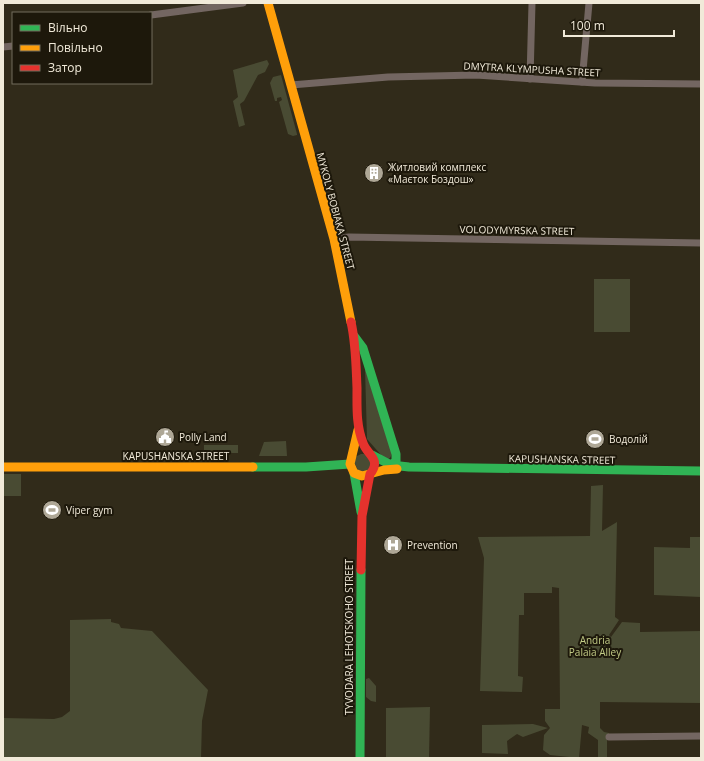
<svg xmlns="http://www.w3.org/2000/svg" width="704" height="761" viewBox="0 0 704 761" font-family="'Open Sans',sans-serif">
	<rect width="100%" height="100%" fill="#312b1a"/>
	<g fill="#494b33">
		<path d="M267,60L269,64L265,72L258,75L244,101L240,104L245,125L239,127L233,101L238,97L233,70Z"/>
		<path d="M281,75L297,134V135L293,136L288,134L279,102L282,100L281,97L277,98V101H275L270,83L273,77Z"/>
		<rect x="594" y="279" width="36" height="53"/>
		<path d="M365,368L392,454L390,458L388,459L382,456L367,439Z"/>
		<path d="M286,441L287,456H259L264,442Z"/>
		<rect x="204" y="445" width="34" height="8"/>
		<path d="M361,454H364L370,457L371,469L359,473L353,459L355,457Z"/>
		<rect x="3" y="474" width="18" height="22"/>
		<path d="M603,485L602,531L617,522L615,617L619,620L609,635L611,637L622,622L640,623V632L701,631V703L600,702V728L604,732L609,733L610,738L607,740V758H598V740L588,733L589,727L582,725L579,758L550,755L543,750L544,735L550,728L545,721V709H560L559,588L552,587V593H524V615H519L518,676L523,677L522,692L480,691L484,558L478,537L590,536L591,486Z"/>
		<path d="M690,537H701V597L654,595V547L690,548Z"/>
		<path d="M111,619V622L119,624L121,628L152,631L208,690L202,721L201,758H3V718L54,719L62,717L70,711V620Z"/>
		<path d="M369,678L376,686V702L371,701L366,697V679Z"/>
		<path d="M430,707L429,758H386V708Z"/>
		<path d="M533,724L548,728L523,737L517,734L507,741L508,754L482,753V725Z"/>
	</g>
	<g fill="none" stroke-linecap="round" stroke-linejoin="round">
		<g stroke="#736661" stroke-width="7">
			<path d="M151,15L243,3"/>
			<path d="M3,47L13,46"/>
			<path d="M530,79L532,3"/>
			<path d="M582,82L589,3"/>
			<path d="M291,85L388,77L476,75L595,83L701,84"/>
			<path d="M334,239L349,237L701,243"/>
			<path d="M609,737L701,736"/>
		</g>
		<g stroke="#30b455" stroke-width="9">
			<path d="M354,336L363,348L396,454V461L390,466"/>
			<path d="M372,455L391,465L409,467L701,471"/>
			<path d="M253,467H306L350,464"/>
			<path d="M354,473L361,512"/>
			<path d="M360,758L361,570"/>
		</g>
		<g stroke="#ff9f0a" stroke-width="9">
			<path d="M268,3L334,239L351,322"/>
			<path d="M358,430L350,464L354,473L362,476L384,470L397,469"/>
			<path d="M3,467H253"/>
		</g>
		<path stroke="#e5322d" stroke-width="9" d="M351,322C356,344 356,366 357,388C357,407 356,425 363,443C367,455 382,459 370,474L362,516L361,570"/>
	</g>
	<defs>
		<symbol id="building-disc" viewBox="-11 -11 22 22"><circle r="9.5" fill="#aea796" stroke="#1d180b"/><path d="M-4-6H4V6H1V3H-1V6H-4ZM-2.5-4.3h1.7v1.8h-1.7ZM.8-4.3h1.7v1.8H.8ZM-2.5-1h1.7V.8h-1.7ZM.8-1h1.7V.8H.8Z" fill="#fff"/></symbol>
		<symbol id="civic-disc" viewBox="-11 -11 22 22"><circle r="9.5" fill="#aea796" stroke="#1d180b"/><path d="M-.6-6.5H3V-4.5H.6V-3L4-1V1h2V6H-6V1h2V-1L-.6-3ZM-1.2 2.5V6h2.4V2.5Z" fill="#fff"/></symbol>
		<symbol id="stadium-disc" viewBox="-11 -11 22 22"><circle r="9.5" fill="#aea796" stroke="#1d180b"/><path d="M0-5a6.5 5 0 1 0 0 10a6.5 5 0 1 0 0-10ZM-3.5-1.8h7v3.6h-7Z" fill="#fff"/></symbol>
		<symbol id="hospital-disc" viewBox="-11 -11 22 22"><circle r="9.5" fill="#aea796" stroke="#1d180b"/><path d="M-5-5h3v3.5h4V-5h3V5h-3V1.5h-4V5h-3Z" fill="#fff"/></symbol>
	</defs>
	<g fill-rule="evenodd">
		<use href="#building-disc" x="363" y="162" width="22" height="22"/>
		<use href="#civic-disc" x="154" y="426" width="22" height="22"/>
		<use href="#stadium-disc" x="584" y="428" width="22" height="22"/>
		<use href="#stadium-disc" x="41" y="499" width="22" height="22"/>
		<use href="#hospital-disc" x="382" y="534" width="22" height="22"/>
	</g>
	<g text-anchor="middle" stroke-width="4" stroke-linejoin="round" paint-order="stroke">
		<g font-size="10" fill="#f1ead9" stroke="#1d180b">
			<text transform="translate(532 69) rotate(3)" y="4">DMYTRA KLYMPUSHA STREET</text>
			<text transform="translate(336 211) rotate(75)" y="4">MYKOLY BOBIAKA STREET</text>
			<text transform="translate(517 230) rotate(1)" y="4">VOLODYMYRSKA STREET</text>
			<text x="176" y="460">KAPUSHANSKA STREET</text>
			<text transform="translate(562 459) rotate(1)" y="4">KAPUSHANSKA STREET</text>
			<text transform="translate(349 637) rotate(-90)" y="4">TYVODARA LEHOTSKOHO STREET</text>
		</g>
		<g font-size="10" fill="#f1ead9" stroke="#1d180b" text-anchor="start">
			<text x="388" y="171">Житловий комплекс<tspan x="388" dy="12">«Маєток Боздош»</tspan></text>
			<text x="179" y="441">Polly Land</text>
			<text x="609" y="443">Водолій</text>
			<text x="66" y="514">Viper gym</text>
			<text x="407" y="549">Prevention</text>
		</g>
		<g font-size="10" fill="#c2cb86" stroke="#1d180b">
			<text x="595" y="644">Andria<tspan x="595" dy="12">Palaia Alley</tspan></text>
		</g>
	</g>
	<rect width="704" height="761" fill="none" stroke="#f1ead9" stroke-width="8"/>
	<rect x="12" y="12" width="140" height="72" fill="#1d180b" stroke="#726c5d"/>
	<rect x="20" y="25" width="20" height="6" fill="#30b455" stroke="#726c5d"/>
	<text x="48" y="32" font-size="12" fill="#f1ead9">Вільно</text>
	<rect x="20" y="45" width="20" height="6" fill="#ff9f0a" stroke="#726c5d"/>
	<text x="48" y="52" font-size="12" fill="#f1ead9">Повільно</text>
	<rect x="20" y="65" width="20" height="6" fill="#e5322d" stroke="#726c5d"/>
	<text x="48" y="72" font-size="12" fill="#f1ead9">Затор</text>
	<path d="M564 30v6h110v-6" fill="none" stroke="#f1ead9" stroke-width="2"/>
	<text x="570" y="30" font-size="12" fill="#f1ead9" stroke="#1d180b" stroke-width="3" paint-order="stroke">100 m</text>
</svg>
